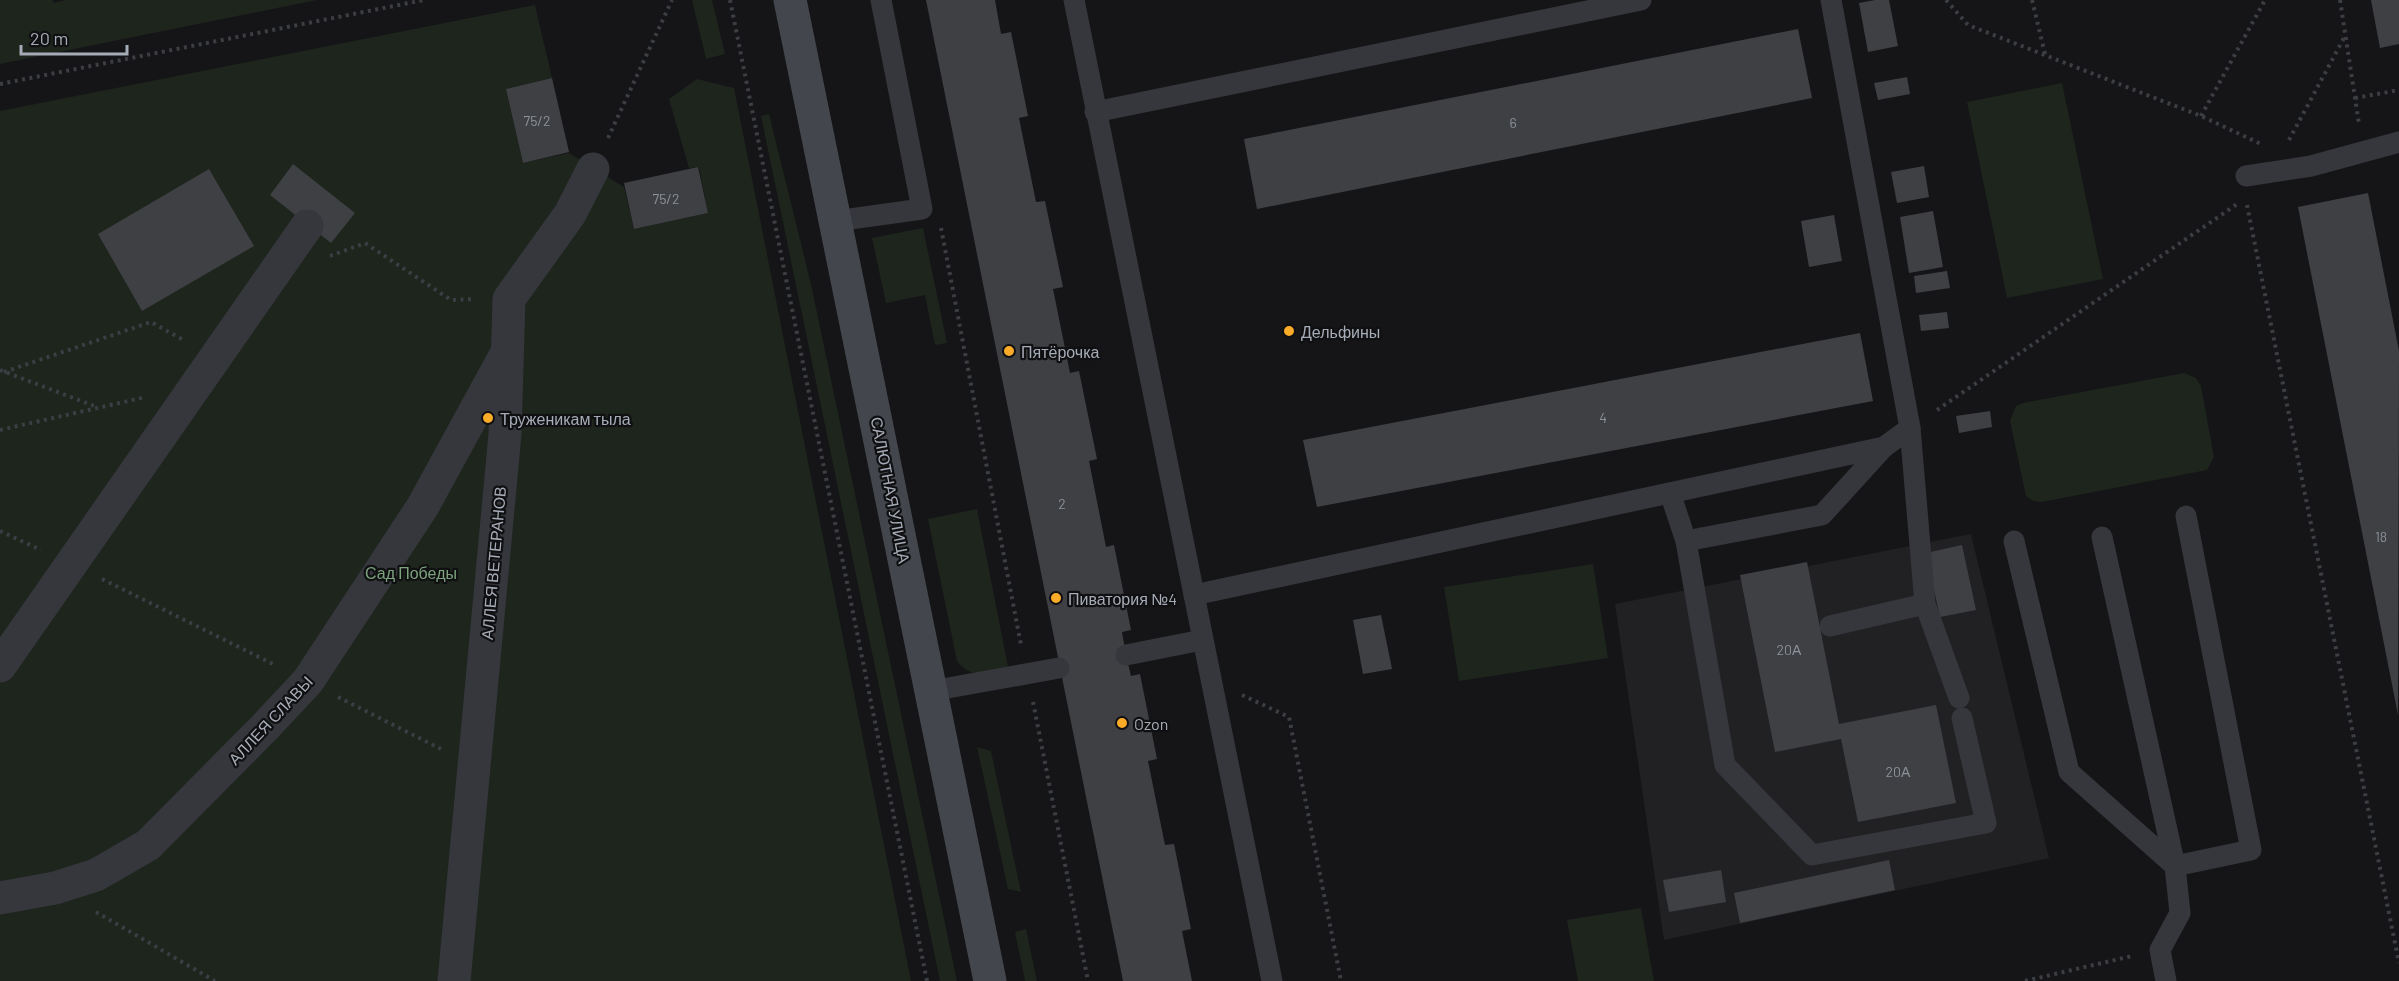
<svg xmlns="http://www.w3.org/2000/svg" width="2399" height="981" font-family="Barlow,sans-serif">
  <rect width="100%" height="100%" fill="#151517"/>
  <path fill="#212124" d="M1971,534L2049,858L1664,940L1615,604Z"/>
  <g fill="#1d251d">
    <path d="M0,0H52L54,3L66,0H317L0,64Z"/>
    <path d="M692,0H712L725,54L706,59Z"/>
    <path d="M535,5L552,78L506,89L523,163L569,153L624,187L634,229L708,213L699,167L689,168L669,99L697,79L734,88L911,981H0V111Z"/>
    <path d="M2062,83L2103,279L2007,298L1967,102Z"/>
    <path d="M769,114L811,284L957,981H940L761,116Z"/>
    <path d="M923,228L947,343L935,345L925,295L886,303L872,238Z"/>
    <path d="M2184,373L2196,378L2201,386L2214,457L2207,470L2042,502L2033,501L2026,496L2010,421L2016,406L2023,403Z"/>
    <path d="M977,509L1009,672C986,674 973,680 957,661L928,519Z"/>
    <path d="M1593,564L1608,658L1459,681L1444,587Z"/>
    <path d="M977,747L991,751L1021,892L1008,889Z"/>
    <path d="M1641,908L1654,981H1578L1567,920Z"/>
    <path d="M1026,929L1037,981H1025L1015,932Z"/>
  </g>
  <g fill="#3f4044">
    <path d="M926,0H995L1001,34L1011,32L1028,116L1019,118L1036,202L1045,201L1063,287L1053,289L1070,373L1079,371L1097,459L1089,461L1106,547L1114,545L1131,630L1122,632L1126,655L1131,676L1140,674L1157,759L1148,761L1165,845L1174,844L1191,929L1182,931L1192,981H1123Z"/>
    <path d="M1875,0H1889L1898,46L1868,52L1859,3Z"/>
    <path d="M2371,0H2399V44L2380,48Z"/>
    <path d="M1798,29L1812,98L1257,209L1244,139Z"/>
    <path d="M1907,77L1910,94L1878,100L1874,83Z"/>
    <path d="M552,78L569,152L523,163L506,89Z"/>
    <path d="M293,164L355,213L331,243L270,195Z"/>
    <path d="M1924,166L1929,197L1897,203L1891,172Z"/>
    <path d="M698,167L708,213L634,229L624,183Z"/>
    <path d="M209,169L254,246L142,311L98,234Z"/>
    <path d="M2368,193L2399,351L2398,715L2298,207Z"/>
    <path d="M1933,211L1943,267L1909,273L1900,217Z"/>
    <path d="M1834,215L1842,261L1809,267L1801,221Z"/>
    <path d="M1947,271L1950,288L1916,293L1914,276Z"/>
    <path d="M1947,312L1949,328L1921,331L1919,315Z"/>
    <path d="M1860,333L1873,401L1317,507L1303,440Z"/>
    <path d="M1990,411L1992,427L1959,433L1956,416Z"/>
    <path d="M1962,545L1976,610L1940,617L1926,553Z"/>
    <path d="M1807,562L1839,724L1936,705L1956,803L1858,822L1841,739L1775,752L1740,575Z"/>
    <path d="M1381,615L1392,669L1363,674L1353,620Z"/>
    <path d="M1889,860L1895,890L1740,923L1734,893Z"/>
    <path d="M1721,870L1726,902L1669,912L1663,880Z"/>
  </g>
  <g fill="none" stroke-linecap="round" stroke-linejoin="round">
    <g stroke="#3b3e43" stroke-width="4" stroke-dasharray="3 4.5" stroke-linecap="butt">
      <path d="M730,0L927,981"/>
      <path d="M1946,0L1968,25L2201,116L2261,144"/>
      <path d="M2032,0L2045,54"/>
      <path d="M2340,0L2359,124"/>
      <path d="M0,84L424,0"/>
      <path d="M2355,98L2399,90"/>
      <path d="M2201,116L2265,0"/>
      <path d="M608,138L672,0"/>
      <path d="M2289,140L2345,36"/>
      <path d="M2247,205L2399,963"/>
      <path d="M941,228L1021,645"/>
      <path d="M330,256L365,243L451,300L474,299"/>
      <path d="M0,370L97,407"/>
      <path d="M4,372L151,322L185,341"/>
      <path d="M1937,410L2240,202"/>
      <path d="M0,430L146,397"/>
      <path d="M0,531L41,550"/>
      <path d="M102,579L275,665"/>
      <path d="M1242,695L1289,717L1341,981"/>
      <path d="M338,697L441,749"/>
      <path d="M1033,702L1088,981"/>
      <path d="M96,912L215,981"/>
      <path d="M2025,981L2132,956"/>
    </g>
    <g stroke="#35373c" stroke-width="21">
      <path d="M1074,0L1272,981"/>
      <path d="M1831,0L1910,428L1925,604L1959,698"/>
      <path d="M1095,112L1641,0"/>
      <path d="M2246,176L2311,166L2399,142"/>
      <path d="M836,221L922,209L881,0"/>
      <path d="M1670,493L1686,541L1725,765L1812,855L1986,823L1962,718"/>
      <path d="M1686,541L1822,515L1884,447"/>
      <path d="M2014,541L2069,772L2175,866L2102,537"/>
      <path d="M1194,595L1884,447L1910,428"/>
      <path d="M1830,626L1925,604"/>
      <path d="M1126,655L1202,640"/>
      <path d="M931,691L1059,668"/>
      <path d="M2166,981L2160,950L2180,913L2175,866L2251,850L2186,516"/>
    </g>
    <g stroke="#35373c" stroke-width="33">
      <path d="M0,666L307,226"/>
      <path d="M0,898L55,888L96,875L148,845L264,728L308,681L423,506L505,356"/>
      <path d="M454,981L505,434L509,299L570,214L593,169"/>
    </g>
    <path stroke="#43464c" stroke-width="33" d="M790,0L990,981"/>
  </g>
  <g fill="#faac29" stroke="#101012" stroke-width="2">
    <circle cx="1289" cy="331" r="6"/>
    <circle cx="1009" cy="351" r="6"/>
    <circle cx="488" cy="418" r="6"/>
    <circle cx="1056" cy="598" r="6"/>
    <circle cx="1122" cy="723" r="6"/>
  </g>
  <g text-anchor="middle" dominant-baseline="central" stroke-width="4.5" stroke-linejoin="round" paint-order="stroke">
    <g font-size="14" fill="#8c919a">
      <text x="537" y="120">75/2</text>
      <text x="1513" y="122">6</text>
      <text x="666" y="198">75/2</text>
      <text x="1603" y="417">4</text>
      <text x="1062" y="503">2</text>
      <text x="2381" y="536">18</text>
      <text x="1789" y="649">20А</text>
      <text x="1898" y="771">20А</text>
    </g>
    <g font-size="16" fill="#a6acb7" stroke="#101012" text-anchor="start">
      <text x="1301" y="331">Дельфины</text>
      <text x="1021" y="351">Пятёрочка</text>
      <text x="500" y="418">Труженикам тыла</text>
      <text x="1068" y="598">Пиватория №4</text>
      <text x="1134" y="723">Ozon</text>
    </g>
    <g font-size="16" fill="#a6acb7" stroke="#101012">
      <text transform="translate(891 490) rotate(79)">САЛЮТНАЯ УЛИЦА</text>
      <text transform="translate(493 563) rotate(-85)">АЛЛЕЯ ВЕТЕРАНОВ</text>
      <text transform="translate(270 720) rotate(-47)">АЛЛЕЯ СЛАВЫ</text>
    </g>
    <g font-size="16" fill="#7ca37d" stroke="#101012">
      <text x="411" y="572">Сад Победы</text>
    </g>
  </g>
  <path d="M21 45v9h106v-9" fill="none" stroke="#a6acb7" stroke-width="3"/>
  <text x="30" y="45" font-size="18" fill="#a6acb7" stroke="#101012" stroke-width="4.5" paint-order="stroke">20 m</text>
</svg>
